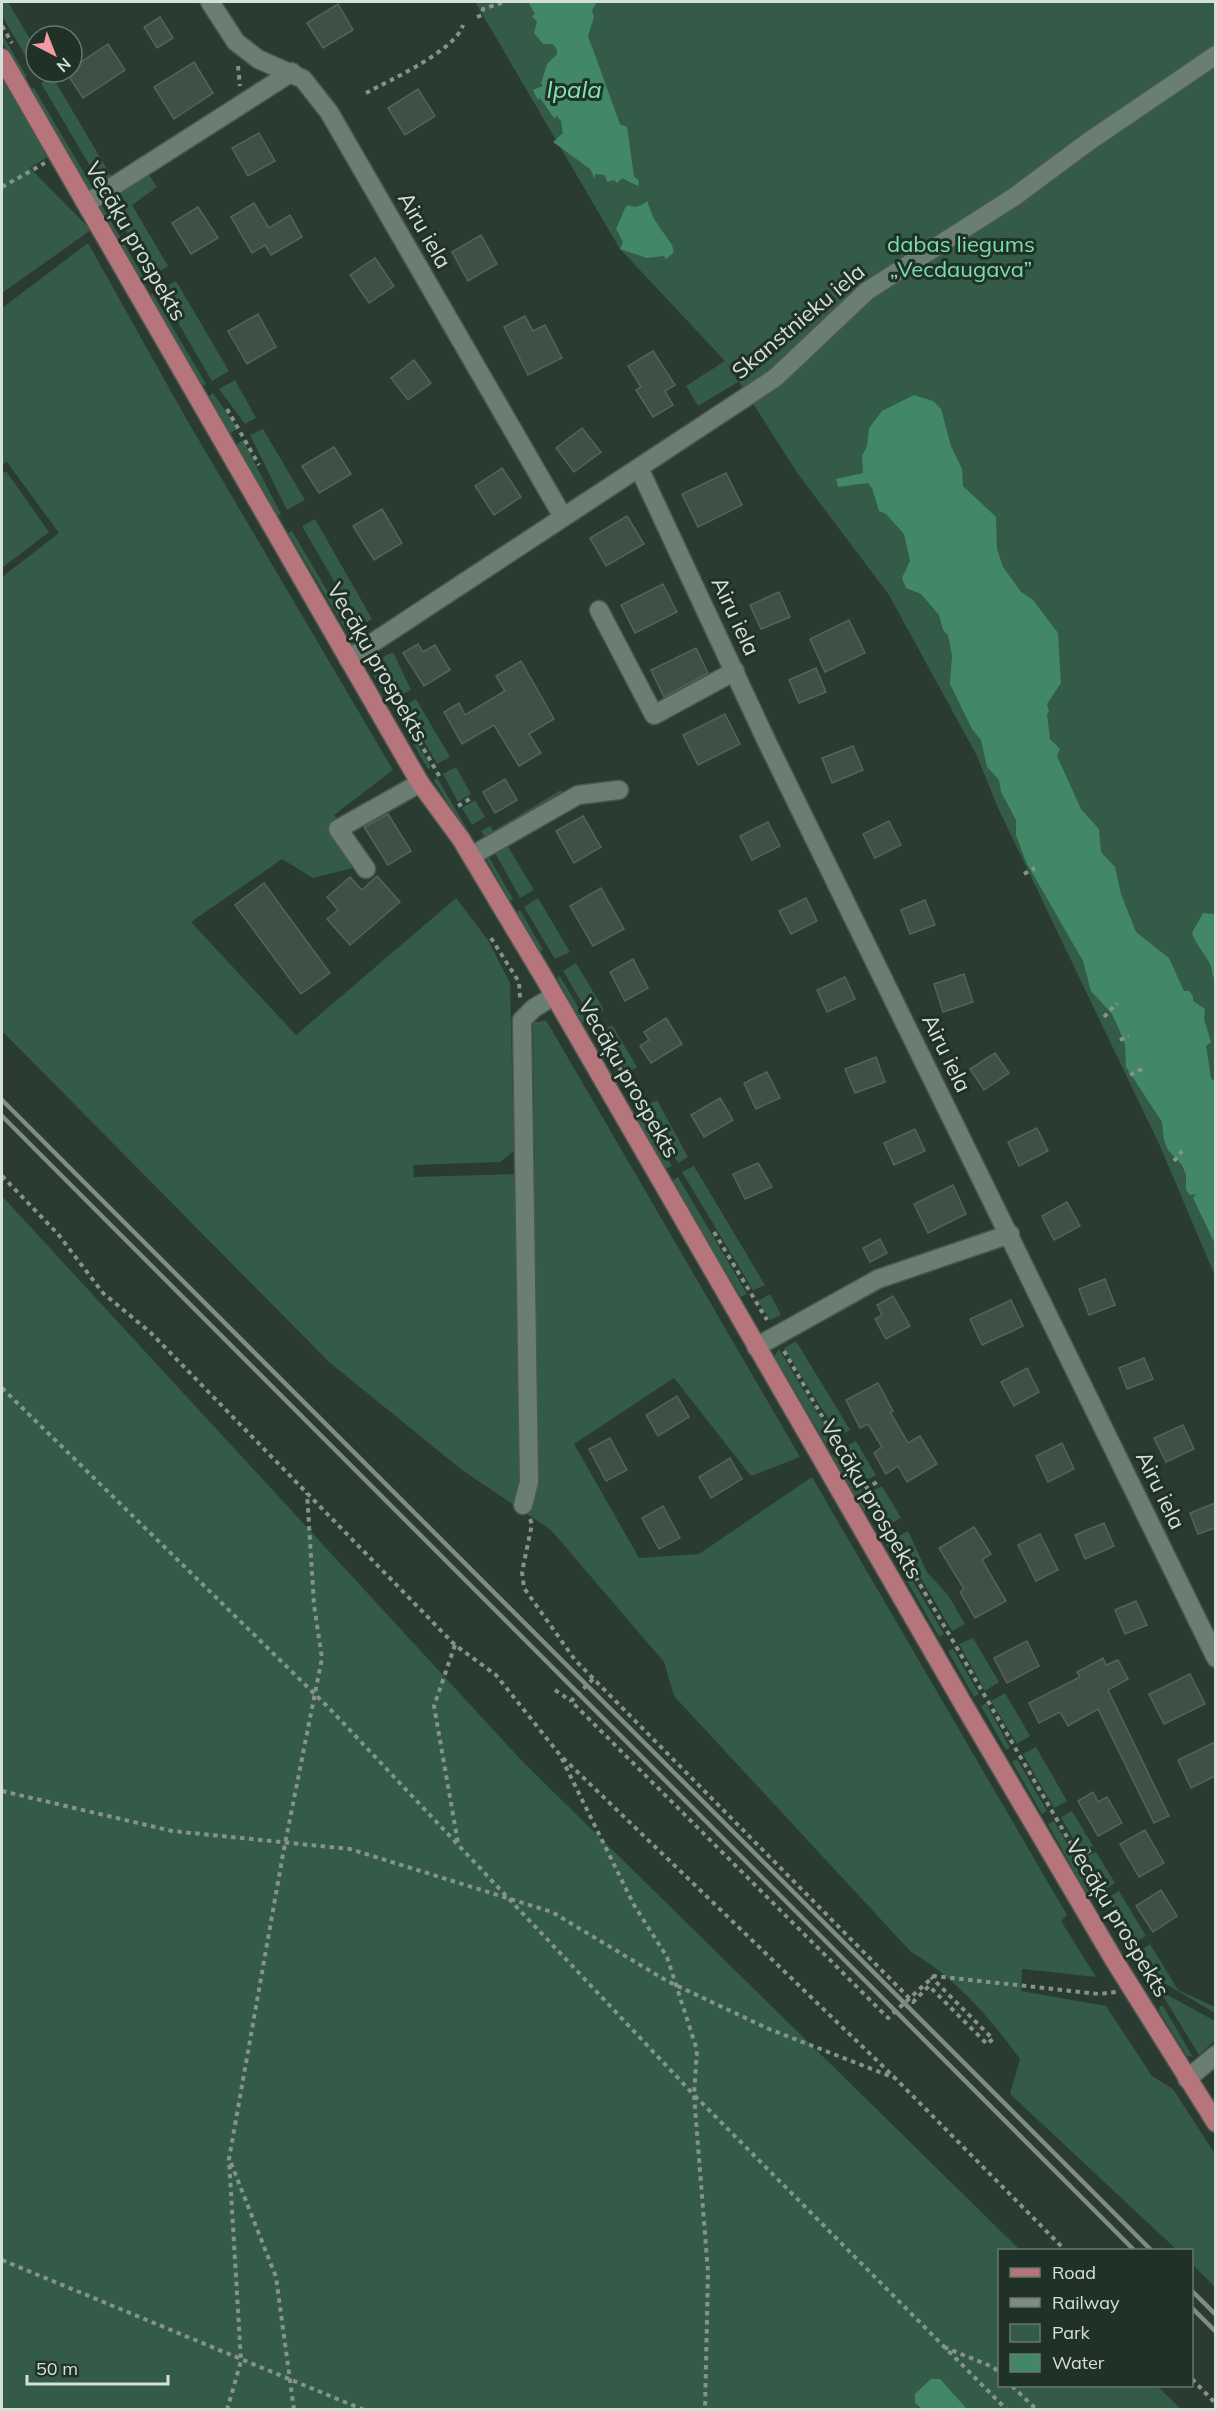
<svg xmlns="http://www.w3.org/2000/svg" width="1217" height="2411" font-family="Mulish,sans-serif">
  <rect width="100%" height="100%" fill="#2a3b32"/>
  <g fill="#335b47">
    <path d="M2,2H8L36,49L35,72L2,16Z"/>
    <path d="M475,2H1215V1276L1160,1146L998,808L977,756L889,595L798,474L727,363L738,382L698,406L686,386L725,361L620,249Z"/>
    <path d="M2,34L27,77L24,79L2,42Z"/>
    <path d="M52,76L111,176L100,183L41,83Z"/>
    <path d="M2,77L50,155L30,168L91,230L2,293Z"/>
    <path d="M34,88L93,188L88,191L30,90Z"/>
    <path d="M149,175L157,187L132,205L168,266L151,276L109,200Z"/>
    <path d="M102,206L146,281L142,283L98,208Z"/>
    <path d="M88,243L187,420L393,770L334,815L369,864L313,878L282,859L191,922L296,1035L456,898L488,940L510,983L514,1151L500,1162L413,1165L414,1177L515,1174V1191L535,1193L533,1023L546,1020L800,1457L751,1476L674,1378L574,1444L639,1558L699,1554L812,1477L1067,1915L1061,1921L1096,1977L1022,1969L1021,1991L1106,2006L1152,2076L1173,2089L1215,2154V2287L1192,2264V2250H1177L1010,2094L1020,2059C990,2018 955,1977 911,1952L674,1696L664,1662L551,1530L462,1470L329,1362L2,1031V577L59,533L7,462L2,465V308Z"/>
    <path d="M176,281L229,371L212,381L159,290Z"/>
    <path d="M153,294L206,384L202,386L150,295Z"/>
    <path d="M235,380L256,418L245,424L219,389Z"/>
    <path d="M213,393L238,429L229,434L209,396Z"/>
    <path d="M263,429L305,500L287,510L250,435Z"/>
    <path d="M243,440L281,514L278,516L235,445Z"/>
    <path d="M6,471L49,532L2,568V473Z"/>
    <path d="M315,519L372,619L360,626L302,526Z"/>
    <path d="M292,531L355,638H351L288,533Z"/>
    <path d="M393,652L411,690L399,696L377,660Z"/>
    <path d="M369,661L392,700L389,702L367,664Z"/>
    <path d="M416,699L450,757L437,764L404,706Z"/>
    <path d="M397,711L431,767L428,769L395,712Z"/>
    <path d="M456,767L471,794L458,802L443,774Z"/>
    <path d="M437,778L466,827L463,829L434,780Z"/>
    <path d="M561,790L563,794L487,840L481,831L490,826L493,831Z"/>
    <path d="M475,800L485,817L472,825L462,808Z"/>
    <path d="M574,803L576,807L508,847L534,890L520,898L493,849Z"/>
    <path d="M487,854L513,899L510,901L484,855Z"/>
    <path d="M538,898L570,952L555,959L524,907Z"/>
    <path d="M520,910L543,950L540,952L517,912Z"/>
    <path d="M576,963L604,1010L591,1018L563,971Z"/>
    <path d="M560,976L586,1021L582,1023L557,978Z"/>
    <path d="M612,1025L637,1067L627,1072L602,1031Z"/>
    <path d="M657,1100L688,1157L678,1163L646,1106Z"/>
    <path d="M640,1110L672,1166L664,1170L633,1114Z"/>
    <path d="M694,1166L765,1285L753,1290L682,1172Z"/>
    <path d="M678,1177L747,1294L741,1297L671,1181Z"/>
    <path d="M2,1196L523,1762L1020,2250H1000V2386H1157L1181,2409H967L940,2380L915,2403L921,2410L2,2409Z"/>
    <path d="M770,1294L781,1315L770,1320L758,1301Z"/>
    <path d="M796,1341L850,1430L839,1436L784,1348Z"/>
    <path d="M779,1349L833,1440L826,1444L774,1357Z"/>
    <path d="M856,1441L876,1475L865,1481L845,1447Z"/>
    <path d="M839,1451L871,1507L864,1511L832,1455Z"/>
    <path d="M882,1486L901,1518L888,1525L871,1492Z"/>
    <path d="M908,1531L927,1572L948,1595L965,1624L952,1631L897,1537Z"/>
    <path d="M890,1542L944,1634L939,1637L886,1544Z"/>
    <path d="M973,1638L999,1682L985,1691L959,1644Z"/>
    <path d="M953,1649L979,1694L974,1697L948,1651Z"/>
    <path d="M1005,1693L1030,1736L1017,1744L991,1701Z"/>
    <path d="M986,1703L1010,1748L1006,1750L981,1706Z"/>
    <path d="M1036,1747L1067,1801L1054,1808L1023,1754Z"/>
    <path d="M1017,1759L1047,1811L1042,1814L1012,1762Z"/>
    <path d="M1072,1811L1093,1846L1081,1852L1061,1817Z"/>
    <path d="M1054,1821L1096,1894L1089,1898L1048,1824Z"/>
    <path d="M1096,1852L1115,1883L1103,1891L1083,1858Z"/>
    <path d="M1119,1891L1146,1936L1134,1943L1107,1898Z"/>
    <path d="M1150,1944L1178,1990L1215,2007V2013L1154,1977L1138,1952Z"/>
    <path d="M1160,1991L1215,2021V2040L1199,2055Z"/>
    <path d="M1160,2006H1163L1193,2057L1187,2056L1159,2011Z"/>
  </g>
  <g fill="#428866">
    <path d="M528,2H597L592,10L594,17L588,36L620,124L627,127L634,176L639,181L638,186L622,178L617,183L614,180L607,182L605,175L595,174V179L590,169L553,142L563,133L561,121L557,116L554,118L540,98L538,100L533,90L543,86L541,83L547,64L557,54V50L553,44H543L534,33L537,22L532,16L535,14Z"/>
    <path d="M647,201L654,219L672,245L674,252L666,259L664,256L647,258L620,249L623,242L616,229L625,208L628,205C635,208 641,207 647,201Z"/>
    <path d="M914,395L933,401L941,409L951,446L962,469L963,486L996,517L997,549L1003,567L1021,592L1033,600L1058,633L1061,683L1047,704L1049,712L1047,714L1050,739L1060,749L1057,756L1081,809L1099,829L1101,852L1115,867L1121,894L1136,932L1169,958L1184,991H1189L1193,996V1001L1205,1009L1204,1019L1211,1042L1206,1046L1211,1078L1216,1083L1215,1244L1193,1198L1196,1194L1190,1195L1186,1190V1175L1182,1165L1168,1150L1164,1140L1162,1122L1126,1067L1125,1044L1118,1027L1112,1014L1091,991L1083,961L1026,862L1016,835V820L1001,792L999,780L987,767L981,740L972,729L950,684L952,655L948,635L943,630L939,615L921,594L906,588L902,578L910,561L904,534L886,514L879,511L872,488L868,483L838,487L836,479L863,473L862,456L867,446L869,428L882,411Z"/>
    <path d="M1203,913L1215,914V980C1211,974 1213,968 1209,962C1202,950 1197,946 1192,933Z"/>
    <path d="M931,2379H940L967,2409H921L915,2403V2394Z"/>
  </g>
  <g fill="#3f5147" stroke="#52655a" stroke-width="1.5">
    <path d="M338,4L353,30L323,48L307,23Z"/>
    <path d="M160,17L173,38L157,48L144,27Z"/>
    <path d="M108,44L125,70L83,98L66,72H72V68Z"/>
    <path d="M194,62L213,93L174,119L154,87Z"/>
    <path d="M418,89L435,116L405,135L388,108Z"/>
    <path d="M259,133L275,161L248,176L232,148Z"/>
    <path d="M254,203L269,228L290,215L302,237L271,255L265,245L252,253L231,217Z"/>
    <path d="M198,207L218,238L191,254L172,223Z"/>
    <path d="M481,235L497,264L468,281L452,252Z"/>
    <path d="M375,258L394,286L369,303L350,275Z"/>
    <path d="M258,314L276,347L247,364L228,331Z"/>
    <path d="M525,316L533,331L545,325L562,358L528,375L504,327Z"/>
    <path d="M653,351L675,385L665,391L673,405L653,417L636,390L641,387L628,366Z"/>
    <path d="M414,360L431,383L408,400L391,378Z"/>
    <path d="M582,428L601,452L574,472L556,448Z"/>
    <path d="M334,447L351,474L319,493L302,466Z"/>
    <path d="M502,468L521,497L494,515L475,486Z"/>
    <path d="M726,473L742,505L698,527L682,494Z"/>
    <path d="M382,509L402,543L374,560L353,526Z"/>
    <path d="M627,516L644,544L606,566L590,538Z"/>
    <path d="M663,584L677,612L635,633L621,605Z"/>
    <path d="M779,592L790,617L761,629L750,605Z"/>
    <path d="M849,620L865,653L825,672L810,639Z"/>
    <path d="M418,644L423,652L435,645L450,670L424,686L403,653Z"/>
    <path d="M696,648L708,673L664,697L651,670Z"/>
    <path d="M521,661L554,719L529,734L541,753L519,766L494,725L462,744L444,712L459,703L465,715L505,691L496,676Z"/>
    <path d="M816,668L826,692L799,703L789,680Z"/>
    <path d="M725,714L740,744L698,765L683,735Z"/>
    <path d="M853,746L863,770L832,783L822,758Z"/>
    <path d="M505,779L517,800L495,813L483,792Z"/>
    <path d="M388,814L411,851L388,865L364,827Z"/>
    <path d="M583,816L601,847L574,863L556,831Z"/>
    <path d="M889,821L901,845L875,858L863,834Z"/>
    <path d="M768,822L780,846L752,860L740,836Z"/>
    <path d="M377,876L400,902L350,945L327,919L338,910L327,897L350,877L362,890Z"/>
    <path d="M264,883L330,973L301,994L235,905Z"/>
    <path d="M601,888L624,929L593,946L570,906Z"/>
    <path d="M806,898L817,921L791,934L779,911Z"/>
    <path d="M925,900L935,925L910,934L901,910Z"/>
    <path d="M633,959L648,988L625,1001L610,972Z"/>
    <path d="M964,974L973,1002L943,1012L934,984Z"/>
    <path d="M845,977L855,999L827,1012L817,990Z"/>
    <path d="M666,1018L682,1044L651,1063L640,1046L649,1040L644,1032Z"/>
    <path d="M995,1053L1009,1073L984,1090L970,1069Z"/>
    <path d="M876,1057L885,1082L855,1093L845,1069Z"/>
    <path d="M767,1072L780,1098L756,1109L744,1083Z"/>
    <path d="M720,1098L733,1120L704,1137L691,1115Z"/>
    <path d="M1037,1128L1048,1151L1019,1166L1008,1142Z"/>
    <path d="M915,1129L925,1151L894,1165L884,1143Z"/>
    <path d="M758,1163L772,1187L745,1199L733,1174Z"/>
    <path d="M953,1185L966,1214L928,1233L914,1204Z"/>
    <path d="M1067,1202L1080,1226L1054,1240L1042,1216Z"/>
    <path d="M880,1239L887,1253L870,1262L863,1248Z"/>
    <path d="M1105,1279L1115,1305L1089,1315L1079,1289Z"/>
    <path d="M893,1296L910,1326L886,1339L875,1319L882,1315L877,1305Z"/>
    <path d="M1011,1300L1023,1326L982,1345L970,1319Z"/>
    <path d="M1144,1358L1153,1379L1127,1389L1119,1368Z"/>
    <path d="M1027,1368L1039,1392L1014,1406L1001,1382Z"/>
    <path d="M878,1383L893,1411L890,1412L908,1443L920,1436L937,1464L907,1482L898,1466L886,1474L874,1453L882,1447L868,1424L860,1428L846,1400Z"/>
    <path d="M677,1396L689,1417L658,1436L646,1415Z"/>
    <path d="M1183,1425L1194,1449L1166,1462L1154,1438Z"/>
    <path d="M610,1438L627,1470L606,1481L589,1449Z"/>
    <path d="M1062,1443L1074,1469L1048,1482L1036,1456Z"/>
    <path d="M730,1458L742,1479L711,1498L699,1477Z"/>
    <path d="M1215,1503V1528L1198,1534L1190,1513Z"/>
    <path d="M663,1506L680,1538L659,1549L642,1518Z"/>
    <path d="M1104,1523L1114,1546L1085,1559L1075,1535Z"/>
    <path d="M974,1527L991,1554L982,1560L1006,1601L975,1618L960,1592L964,1589L939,1548Z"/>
    <path d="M1040,1534L1058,1570L1036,1581L1018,1545Z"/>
    <path d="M1136,1601L1147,1625L1125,1634L1115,1610Z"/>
    <path d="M1027,1641L1039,1666L1007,1683L994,1658Z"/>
    <path d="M1103,1658L1106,1665L1118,1660L1128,1679L1108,1690L1169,1816L1154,1823L1098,1709L1068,1726L1060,1712L1039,1723L1029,1703L1080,1677L1077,1672Z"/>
    <path d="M1190,1674L1205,1704L1164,1724L1149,1694Z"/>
    <path d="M1215,1742V1776L1191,1788L1178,1760Z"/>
    <path d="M1093,1792L1098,1802L1107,1797L1122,1823L1098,1836L1078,1801Z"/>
    <path d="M1145,1830L1164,1863L1139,1877L1120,1844Z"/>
    <path d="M1161,1890L1177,1916L1153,1932L1136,1906Z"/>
  </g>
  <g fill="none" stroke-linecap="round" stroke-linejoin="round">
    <g stroke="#49574f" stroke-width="21">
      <g id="minor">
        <path d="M210,2L236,42L258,59L303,79L329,112L563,517"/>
        <path d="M87,203L292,72"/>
        <path d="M639,468L767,742L1216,1658"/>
        <path d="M599,610L654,715L735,671"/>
        <path d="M348,659L775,378L867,291L1014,197L1088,142L1216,55"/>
        <path d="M471,856L578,795L619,790"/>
        <path d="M366,869L338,829L420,783"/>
        <path d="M756,1347L878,1279L1010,1234"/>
        <path d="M523,1505L529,1482L522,1020L534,1008L554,996"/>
        <path d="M1187,2079L1216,2055"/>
      </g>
    </g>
    <g stroke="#49574f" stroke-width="21">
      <path id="major" d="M2,58L420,783L461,839L543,976L965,1707L1114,1960L1216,2123"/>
    </g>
    <g stroke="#85938b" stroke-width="4" stroke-dasharray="4.5 4.5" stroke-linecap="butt">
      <path d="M477,17L482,15L483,9L504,2"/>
      <path d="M2,26L12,43"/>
      <path d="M238,66L240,86"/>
      <path d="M366,93C390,80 455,51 463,25"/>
      <path d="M2,187L45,163"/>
      <path d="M227,409L259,465"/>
      <path d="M419,741L441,779"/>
      <path d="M458,806L473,797"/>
      <path d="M1024,874L1035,868"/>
      <path d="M491,938L519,982L520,998"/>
      <path d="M1104,1017L1117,1003"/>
      <path d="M1120,1040L1129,1036"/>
      <path d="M615,1060L658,1134"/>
      <path d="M1130,1075L1146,1067"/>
      <path d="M1174,1161L1182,1151"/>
      <path d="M2,1176L58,1234L103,1293L151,1333L455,1645L496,1675L560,1755L634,1905L667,1957L697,2050L694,2095L1007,2410"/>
      <path d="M714,1232L767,1320"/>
      <path d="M784,1351L1102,1897"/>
      <path d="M2,1388L330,1709L694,2095L708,2272L705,2410"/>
      <path d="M865,1489L879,1481"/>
      <path d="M530,1519L532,1524L522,1572L524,1588L575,1660L913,2002L929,1986L987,2044L993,2039L931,1977"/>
      <path d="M455,1645L434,1706L458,1843"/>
      <path d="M593,1679L571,1701L888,2018L934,1976L1099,1994L1116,1992"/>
      <path d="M555,1690L571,1701"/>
      <path d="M563,1758L895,2078L1065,2250"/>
      <path d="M2,1791L172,1831L350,1849L552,1912L667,1981L769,2029L895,2078"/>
      <path d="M1079,1857L1094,1848"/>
      <path d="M231,2163L276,2277L294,2410"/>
      <path d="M2,2260L364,2410"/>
      <path d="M944,2347L993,2367L1000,2373"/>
      <path d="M1192,2379L1216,2404"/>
      <path d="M1012,2386L1037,2410"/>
      <path d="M227,2410L241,2361L229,2159L283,1854L322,1658L314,1605L307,1493"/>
    </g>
    <use href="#minor" stroke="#6b7e73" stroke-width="18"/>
    <use href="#major" stroke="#b6757b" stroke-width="18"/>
    <g stroke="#7e8c84" stroke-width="4.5">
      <path d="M2,1100L1151,2250"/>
      <path d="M2,1116L1134,2250"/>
      <path d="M1192,2291L1216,2315"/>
      <path d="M1192,2308L1216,2332"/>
    </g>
  </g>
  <g text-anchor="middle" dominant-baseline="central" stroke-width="6" stroke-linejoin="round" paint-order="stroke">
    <g font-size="22" fill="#d5e0d9" stroke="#203128">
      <text transform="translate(425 230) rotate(60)">Airu iela</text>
      <text transform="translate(136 241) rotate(60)">Vecāķu prospekts</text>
      <text transform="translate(798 321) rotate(-40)">Skanstnieku iela</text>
      <text transform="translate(736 616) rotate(65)">Airu iela</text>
      <text transform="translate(378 662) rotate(60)">Vecāķu prospekts</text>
      <text transform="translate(947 1053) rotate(64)">Airu iela</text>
      <text transform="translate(629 1078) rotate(60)">Vecāķu prospekts</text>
      <text transform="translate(1161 1490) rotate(64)">Airu iela</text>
      <text transform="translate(872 1499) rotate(60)">Vecāķu prospekts</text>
      <text transform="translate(1118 1918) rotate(59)">Vecāķu prospekts</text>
    </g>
    <g font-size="22" fill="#7adeac" stroke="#203128">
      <text x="961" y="244">dabas liegums<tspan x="961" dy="25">„Vecdaugava”</tspan></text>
    </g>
    <g font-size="24" font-style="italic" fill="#82e6b3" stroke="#203128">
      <text x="574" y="89">Ipala</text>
    </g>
  </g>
  <rect width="1217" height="2411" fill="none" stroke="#d5e0d9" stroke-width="6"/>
  <rect x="998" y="2249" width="195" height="138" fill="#203128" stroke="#68776f" stroke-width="1.5"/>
  <rect x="1010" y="2268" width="30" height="9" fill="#b6757b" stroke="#68776f" stroke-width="1.5"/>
  <text x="1052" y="2279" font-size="18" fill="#d5e0d9">Road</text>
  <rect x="1010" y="2298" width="30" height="9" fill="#7e8c84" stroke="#68776f" stroke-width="1.5"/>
  <text x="1052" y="2309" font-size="18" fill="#d5e0d9">Railway</text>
  <rect x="1010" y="2324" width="30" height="18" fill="#335b47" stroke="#68776f" stroke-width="1.5"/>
  <text x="1052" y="2339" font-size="18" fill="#d5e0d9">Park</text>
  <rect x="1010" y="2354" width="30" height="18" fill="#428866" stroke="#68776f" stroke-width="1.5"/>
  <text x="1052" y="2369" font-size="18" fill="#d5e0d9">Water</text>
  <g transform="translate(54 54) rotate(138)"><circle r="28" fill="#203128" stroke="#68776f" stroke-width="1.5"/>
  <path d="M0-4.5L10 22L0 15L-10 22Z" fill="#f49aa3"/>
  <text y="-9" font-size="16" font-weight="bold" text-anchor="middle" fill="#d5e0d9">N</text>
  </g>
  <path d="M27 2375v9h141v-9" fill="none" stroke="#d5e0d9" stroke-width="3"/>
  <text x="36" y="2375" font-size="18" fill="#d5e0d9" stroke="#203128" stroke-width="4.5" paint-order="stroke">50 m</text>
</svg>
